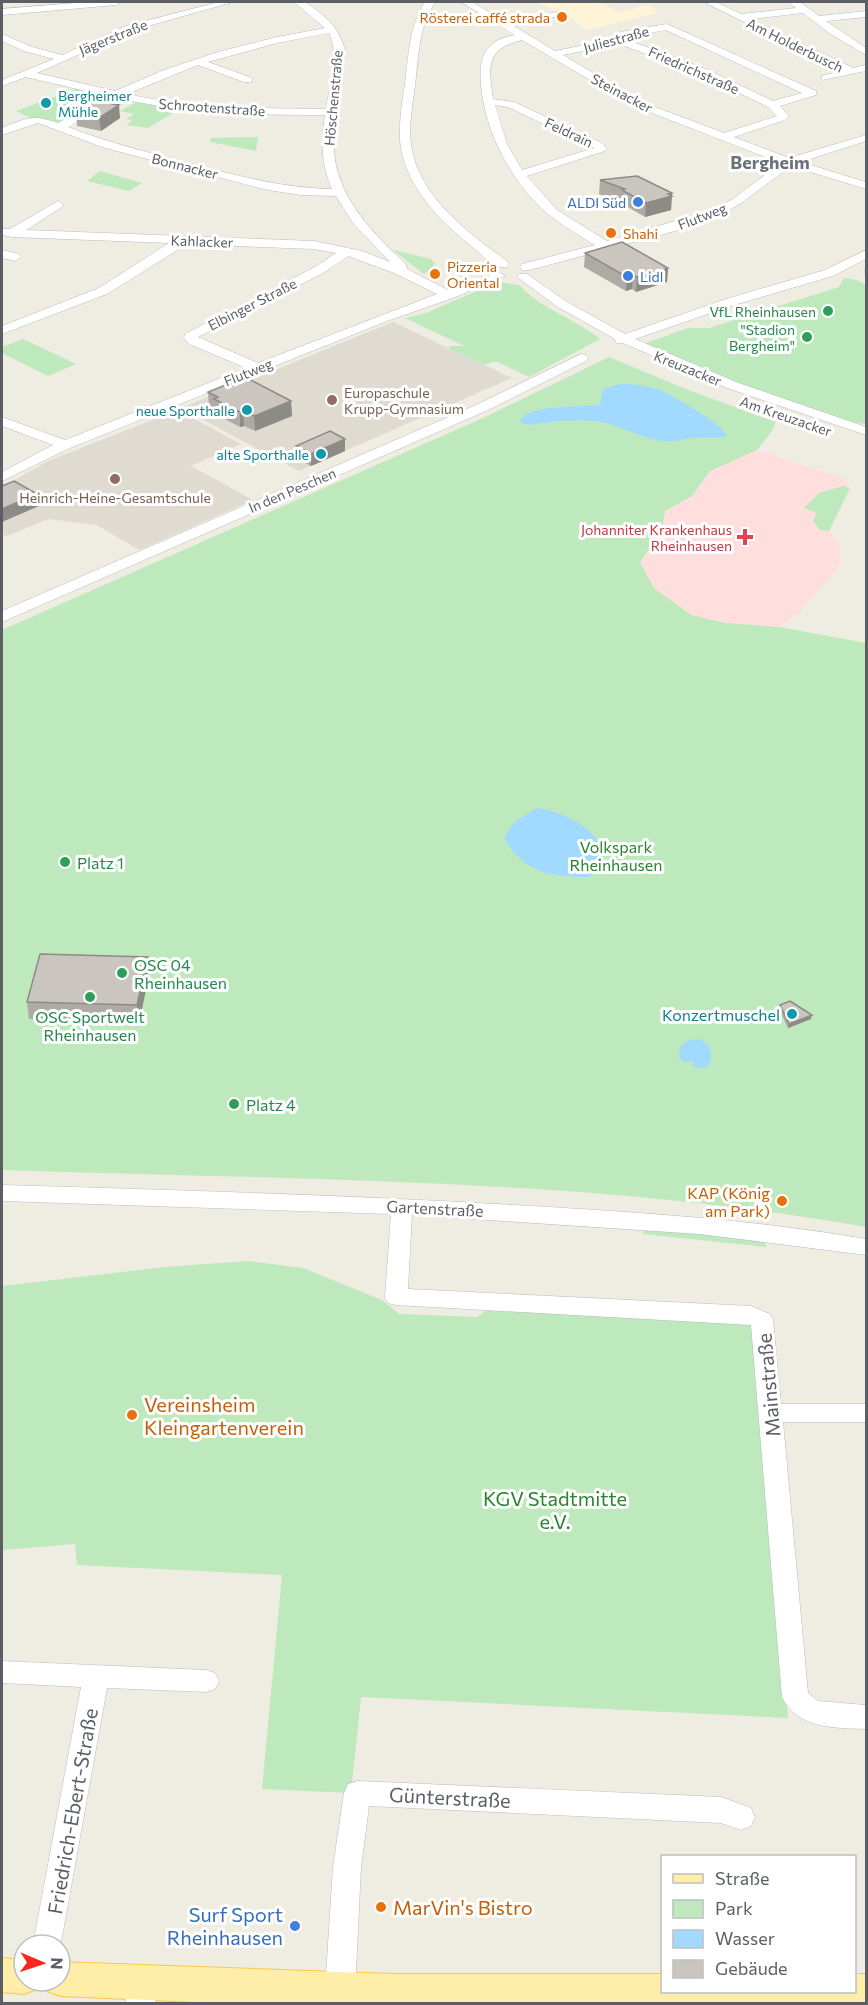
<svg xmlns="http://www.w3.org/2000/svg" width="868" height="2005" font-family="Commissioner,sans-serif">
  <rect width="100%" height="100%" fill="#efece2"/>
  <path fill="#fff4d7" d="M536,2H597L618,12L649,5L658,13L588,30L578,25L580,24L573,20L574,19Z"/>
  <g fill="#dfdbd1">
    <path d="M393,322L512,378L299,471L181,408Z"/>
    <path d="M178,410L241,444L191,466L253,500L139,550L97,525L73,522L48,519L7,536L2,534V487L50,460Z"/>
  </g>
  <path fill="#fedfdd" d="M757,450L845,479L850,488L843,486L819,493L805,508L818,513L820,530L829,531L838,543L841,561L836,571L799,613L779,627L726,623L691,615L654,588L640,562L662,530L665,511L692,496L710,471Z"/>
  <g fill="#bee9bc">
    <path d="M79,88L114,96L60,127L35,120L16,111Z"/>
    <path d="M136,102L178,110L148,128L126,125L132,121L126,119L134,114L120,111Z"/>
    <path d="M258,137L256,151L210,142L211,138Z"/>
    <path d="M100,171L142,183L129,191L87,181Z"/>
    <path d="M393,250L431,259L435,264L424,274Z"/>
    <path d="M866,267V424L848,422L729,381L640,345L688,328H709L839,287L844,278L857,280L866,285L864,269Z"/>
    <path d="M498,282L519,285C541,309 574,318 600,339L529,377L495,361L484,365L450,349L449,346H464L405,318L426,313Z"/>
    <path d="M23,339L76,364L48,376L2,353V347Z"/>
    <path d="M609,357L688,390L776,422L770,434L757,450L710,471L692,496L665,511L662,530L640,562L654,588L691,615L726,623L779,627L866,643V1227C582,1177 290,1180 2,1170V630L483,418Z"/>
    <path d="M843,486L850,488L829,531L820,530L813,521L817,513L804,508L819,493Z"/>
    <path d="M643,1227L763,1240L767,1247L643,1234Z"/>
    <path d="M248,1261L303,1268L382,1300L399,1314L477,1317L487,1310L752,1323L788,1718L361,1697L351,1793L262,1789L282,1575L77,1565L75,1544L2,1550V1286L165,1267Z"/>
  </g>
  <g fill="#a2daff">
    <path d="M620,384C632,384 645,385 657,389C672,395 722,423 727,436C715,440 704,436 691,438C686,438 682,441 677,441C651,444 630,430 606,423C581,417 552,422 527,425L519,422C529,402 581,409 600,404L603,389Z"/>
    <path d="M536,808C557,810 591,824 600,845C603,850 602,859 603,864L588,877C550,877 524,873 504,838L513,823Z"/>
    <path d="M701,1039C711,1046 715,1055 708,1066L704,1069L693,1067V1061L685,1062L679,1059L680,1046L689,1040Z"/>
  </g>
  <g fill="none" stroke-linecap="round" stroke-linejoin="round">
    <g stroke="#b8bbc0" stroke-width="1">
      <g id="minor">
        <path d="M88,2H121L116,5L2,15V9Z"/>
        <path d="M219,2H233L134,30L37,73L115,91L164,70L218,52L277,37L325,28L294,2H305C322,14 338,25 344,47C344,76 336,104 334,133C329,189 368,229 406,264L407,269L448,290L499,272L505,276L453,298L387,321L70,448L2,481V472L53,445L2,426V417L65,440L246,368L189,344L184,338L185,334L315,267L336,253L314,249L181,244L176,251L107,294L2,334V326L99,288L169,243L12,237L2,235V229H10L58,201L64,205L62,207L26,230L314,241L362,251L390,262L353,223L336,196L301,195L268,190L105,148L38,123L2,135V128C27,118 32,114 58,123L107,96L26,77L2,86V80L54,59L24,51L2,41V34L32,47L62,55L126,26ZM329,33C340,56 330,85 326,109C259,108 193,109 127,94L198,65L244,82H252V78L208,62L277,43ZM118,98C187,114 255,115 325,115C321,142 321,164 332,189C285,188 242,177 196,165C153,154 110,143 68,127ZM348,256L394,273L437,294L258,363L198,337L323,273Z"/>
        <path d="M425,2H435C420,25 419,50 416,76C414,99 408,122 411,145C419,197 467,232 507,261L509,264L507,267C495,270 479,252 469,244C438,219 403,183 400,140C399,119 403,98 406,76C409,50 410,25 425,2Z"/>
        <path d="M461,2H472L506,22L563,11V15L514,26L555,51L600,42L620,32L667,24L816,91V95L780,106L789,116L785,120L734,137L789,158L866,135V141L801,162L866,182V189L791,166L741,203L717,217L686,228L530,270H522L520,267L522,264L595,245C574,232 552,220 535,202C505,169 485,128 481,85C480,72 480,55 490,46C496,39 506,37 515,35ZM666,30L802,93L773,101L706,69L622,38ZM522,40L634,106L781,163L733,199L709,211L607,241L557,210L527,176L605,151L607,149L602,143L514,102L493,99C488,65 486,49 522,40ZM614,42L698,73L768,107L777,116L724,133L642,102L563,55L607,46ZM495,105L508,107L594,148L522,170L507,144Z"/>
        <path d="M704,2H716L741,14L796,8L789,2H800L819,16L866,11V17L826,21L866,48V55L829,33L803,13L751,19L853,68L866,65V71L822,80V76L842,71Z"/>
        <path d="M2,250L19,254L21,257L15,261L2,258Z"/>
        <path d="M866,250V259L833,276L734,305L635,339L736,382L866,427V435L727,388L623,343H616L615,339L558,307L517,277L519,274H527L567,302L625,334L726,299L825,270Z"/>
        <path d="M581,354L586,355L588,358L586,361L486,411L2,622V611L476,405Z"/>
        <path d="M2,1185C173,1190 344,1195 514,1205C632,1212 750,1219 866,1239V1255L700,1234L412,1215L408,1289L751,1306L770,1314L773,1320L781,1404H866V1422H783L808,1693L818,1701L866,1705V1729C836,1728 797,1729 782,1697L751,1325L396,1305L388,1303L385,1297L391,1214L2,1201Z"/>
        <path d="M2,1661L206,1670L215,1673L219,1681L215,1689L206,1692L107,1688L60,1948V1945H33L81,1687L2,1683Z"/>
        <path d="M358,1781L721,1797L751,1808L755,1817L751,1826L741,1830L721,1823L369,1806L361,1867L355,1991L350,2001L344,2004L330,2001L325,1991L333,1867L344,1793L348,1784Z"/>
        <path d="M143,1969L153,1973L157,1983L155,2004H125L129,1983L133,1973Z"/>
      </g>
    </g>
    <g stroke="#ffc74b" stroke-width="2">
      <g id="major">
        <path d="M2,1958L24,1960V1981H40L37,1989L24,1994L2,1992Z"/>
        <path d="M60,1962L393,1974H662V1992H854V1974H866V2004H241L60,1996L47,1991L43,1981H60Z"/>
      </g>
    </g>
    <use href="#minor" fill="#fff" fill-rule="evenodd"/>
    <use href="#major" fill="#ffeea7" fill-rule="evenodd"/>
  </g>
  <g fill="#aeaaa4">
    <path d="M76,113L120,118L101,131L77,126Z"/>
    <path d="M600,180L672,193L671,210L645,217L621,203L622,202L599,194Z"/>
    <path d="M585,253L668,268L667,282L636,292L632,289L626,291L584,267Z"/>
    <path d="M208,392L291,401L292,416L255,431L244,426L240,427L215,414V410L209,407Z"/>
    <path d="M296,446L345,451L311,466L296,458Z"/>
    <path d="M149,975L139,1023L29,1019L27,1002Z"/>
    <path d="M780,1005L811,1019L788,1028L779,1009Z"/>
  </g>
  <g fill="#8d8b86">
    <path d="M119,105L120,118L101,131L99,118Z"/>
    <path d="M672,193L671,210L645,217L646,203Z"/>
    <path d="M668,268L667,282L636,292L637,277Z"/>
    <path d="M633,275L632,289L626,291L627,277Z"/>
    <path d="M291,401L292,416L255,431L254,416Z"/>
    <path d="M243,411L244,426L240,427V412Z"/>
    <path d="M345,439V451L311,466V454Z"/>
    <path d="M37,494L39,506L2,522V509Z"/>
    <path d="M148,957L149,975L139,1023L137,1005Z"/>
    <path d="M812,1015L811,1019L788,1028L789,1024Z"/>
  </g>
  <g fill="#cac6bf" stroke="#8d8b86" stroke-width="1.5">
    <path d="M96,101L119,105L99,118L76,113Z"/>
    <path d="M637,176L672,193L668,194L672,196L646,203L622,190L625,189L600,180Z"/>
    <path d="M622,242L668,268L637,277L633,275L627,277L585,253Z"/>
    <path d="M245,377L291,401L254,416L243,411L240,412L214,399L218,397L208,392Z"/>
    <path d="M330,431L345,439L311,454L296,446Z"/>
    <path d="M14,481L37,494L2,509V486Z"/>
    <path d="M40,954L148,957L137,1005L27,1002Z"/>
    <path d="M790,1001L812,1015L789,1024L780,1005Z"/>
  </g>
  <g fill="#e8710a" stroke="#fff" stroke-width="2">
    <circle cx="562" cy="17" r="6"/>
    <circle cx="611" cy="233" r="6"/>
    <circle cx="435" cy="274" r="6"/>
    <circle cx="782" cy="1201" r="6"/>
    <circle cx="132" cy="1415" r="6"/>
    <circle cx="381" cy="1907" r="6"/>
  </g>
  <g fill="#0f9aa8" stroke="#fff" stroke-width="2">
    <circle cx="46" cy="103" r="6"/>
    <circle cx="247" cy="410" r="6"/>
    <circle cx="321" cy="454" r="6"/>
    <circle cx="792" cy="1014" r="6"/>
  </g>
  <g fill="#3f7fe0" stroke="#fff" stroke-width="2">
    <circle cx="638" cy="202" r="6"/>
    <circle cx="628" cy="276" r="6"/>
    <circle cx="295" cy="1926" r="6"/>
  </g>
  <g fill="#2e9e5b" stroke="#fff" stroke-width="2">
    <circle cx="828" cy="311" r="6"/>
    <circle cx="807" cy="337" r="6"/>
    <circle cx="65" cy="862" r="6"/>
    <circle cx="122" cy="973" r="6"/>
    <circle cx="90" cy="997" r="6"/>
    <circle cx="234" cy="1104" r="6"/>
  </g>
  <g fill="#8d6e63" stroke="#fff" stroke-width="2">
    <circle cx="332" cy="400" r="6"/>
    <circle cx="115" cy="479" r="6"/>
  </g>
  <path fill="#e0444e" stroke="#fff" stroke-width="2" d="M742 528h6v6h6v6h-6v6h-6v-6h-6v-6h6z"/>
  <g text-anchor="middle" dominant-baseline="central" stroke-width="6" stroke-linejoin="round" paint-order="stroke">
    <g font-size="14" fill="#c56008" stroke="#fff" text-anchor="start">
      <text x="550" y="17" text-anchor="end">Rösterei caffé strada</text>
      <text x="623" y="233">Shahi</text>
      <text x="447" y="266">Pizzeria<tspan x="447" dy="16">Oriental</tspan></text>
    </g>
    <g font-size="14" fill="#5b5f65" stroke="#fff">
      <text transform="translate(113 37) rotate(-22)">Jägerstraße</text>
      <text transform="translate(616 39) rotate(-15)">Juliestraße</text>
      <text transform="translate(795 45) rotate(26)">Am Holderbusch</text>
      <text transform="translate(694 70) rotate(24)">Friedrichstraße</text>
      <text transform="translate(622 93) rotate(28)">Steinacker</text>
      <text transform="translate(333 98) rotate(-85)">Höschenstraße</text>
      <text transform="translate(212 107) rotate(4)">Schrootenstraße</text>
      <text transform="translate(569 132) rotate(25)">Feldrain</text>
      <text transform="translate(185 166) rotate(14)">Bonnacker</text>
      <text transform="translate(702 216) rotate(-21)">Flutweg</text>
      <text transform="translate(202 241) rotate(2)">Kahlacker</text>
      <text transform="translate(252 304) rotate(-27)">Elbinger Straße</text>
      <text transform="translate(688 368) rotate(22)">Kreuzacker</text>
      <text transform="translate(248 372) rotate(-22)">Flutweg</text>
      <text transform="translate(786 416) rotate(19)">Am Kreuzacker</text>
      <text transform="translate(292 490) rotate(-23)">In den Peschen</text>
    </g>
    <g font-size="14" fill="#0d838f" stroke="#fff" text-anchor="end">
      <text x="58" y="95" text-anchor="start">Bergheimer<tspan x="58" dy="16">Mühle</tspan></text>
      <text x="235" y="410">neue Sporthalle</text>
      <text x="309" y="454">alte Sporthalle</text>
    </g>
    <g font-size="14" fill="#366cbe" stroke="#fff" text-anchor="end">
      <text x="626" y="202">ALDI Süd</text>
      <text x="640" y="276" text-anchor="start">Lidl</text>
    </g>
    <g font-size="14" fill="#27864d" stroke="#fff" text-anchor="end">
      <text x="816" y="311">VfL Rheinhausen</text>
      <text x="795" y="329">"Stadion<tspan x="795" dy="16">Bergheim"</tspan></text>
    </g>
    <g font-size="14" fill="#785e54" stroke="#fff" text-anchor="start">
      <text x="344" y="392">Europaschule<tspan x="344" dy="16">Krupp-Gymnasium</tspan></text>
      <text x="115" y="497" text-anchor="middle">Heinrich-Heine-Gesamtschule</text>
    </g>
    <g font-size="14" fill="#be3a42" stroke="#fff" text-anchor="end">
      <text x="732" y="529">Johanniter Krankenhaus<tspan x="732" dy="16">Rheinhausen</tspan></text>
    </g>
    <g font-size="16" fill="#2b832d" stroke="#fff">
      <text x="616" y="846">Volkspark<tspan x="616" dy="18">Rheinhausen</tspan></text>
    </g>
    <g font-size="16" fill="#27864d" stroke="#fff" text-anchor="start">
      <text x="77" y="862">Platz 1</text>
      <text x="134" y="964">OSC 04<tspan x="134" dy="18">Rheinhausen</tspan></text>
      <text x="90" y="1016" text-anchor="middle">OSC Sportwelt<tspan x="90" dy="18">Rheinhausen</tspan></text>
      <text x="246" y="1104">Platz 4</text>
    </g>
    <g font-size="16" fill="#0d838f" stroke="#fff" text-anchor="end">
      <text x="780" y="1014">Konzertmuschel</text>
    </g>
    <g font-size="16" fill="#c56008" stroke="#fff" text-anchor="end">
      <text x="770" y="1192">KAP (König<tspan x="770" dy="18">am Park)</tspan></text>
    </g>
    <g font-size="16" fill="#5b5f65" stroke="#fff">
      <text transform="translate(435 1208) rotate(3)">Gartenstraße</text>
    </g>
    <g font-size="18" font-weight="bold" fill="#6b7277" stroke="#fff">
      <text x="770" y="162">Bergheim</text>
    </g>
    <g font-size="20" fill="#5b5f65" stroke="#fff">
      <text transform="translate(768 1385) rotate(-95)">Mainstraße</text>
      <text transform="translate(450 1797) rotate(3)">Günterstraße</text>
      <text transform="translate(72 1811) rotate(-80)">Friedrich-Ebert-Straße</text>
    </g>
    <g font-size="20" fill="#c56008" stroke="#fff" text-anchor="start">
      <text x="144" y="1404">Vereinsheim<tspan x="144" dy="23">Kleingartenverein</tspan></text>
      <text x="393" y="1907">MarVin's Bistro</text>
    </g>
    <g font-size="20" fill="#2b832d" stroke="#fff">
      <text x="555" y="1498">KGV Stadtmitte<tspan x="555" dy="23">e.V.</tspan></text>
    </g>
    <g font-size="20" fill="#366cbe" stroke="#fff" text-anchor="end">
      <text x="283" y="1914">Surf Sport<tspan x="283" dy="23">Rheinhausen</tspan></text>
    </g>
  </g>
  <rect width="868" height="2005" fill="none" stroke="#5b5f65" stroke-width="6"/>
  <rect x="661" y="1855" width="195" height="138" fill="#ffffff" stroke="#bdbfc1" stroke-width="1.5"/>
  <rect x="673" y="1874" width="30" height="9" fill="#ffeea7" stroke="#bdbfc1" stroke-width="1.5"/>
  <text x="715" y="1885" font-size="18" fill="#5b5f65">Straße</text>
  <rect x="673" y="1900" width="30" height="18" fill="#bee9bc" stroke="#bdbfc1" stroke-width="1.5"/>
  <text x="715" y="1915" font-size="18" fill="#5b5f65">Park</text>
  <rect x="673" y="1930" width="30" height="18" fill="#a2daff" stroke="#bdbfc1" stroke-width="1.5"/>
  <text x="715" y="1945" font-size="18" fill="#5b5f65">Wasser</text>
  <rect x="673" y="1960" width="30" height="18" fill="#cac6bf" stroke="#bdbfc1" stroke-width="1.5"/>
  <text x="715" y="1975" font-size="18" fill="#5b5f65">Gebäude</text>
  <g transform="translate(42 1963) rotate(92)"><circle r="28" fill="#ffffff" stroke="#bdbfc1" stroke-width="1.5"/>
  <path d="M0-4.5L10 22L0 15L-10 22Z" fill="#fa271d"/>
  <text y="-9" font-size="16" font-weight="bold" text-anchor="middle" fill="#5b5f65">N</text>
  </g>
</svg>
